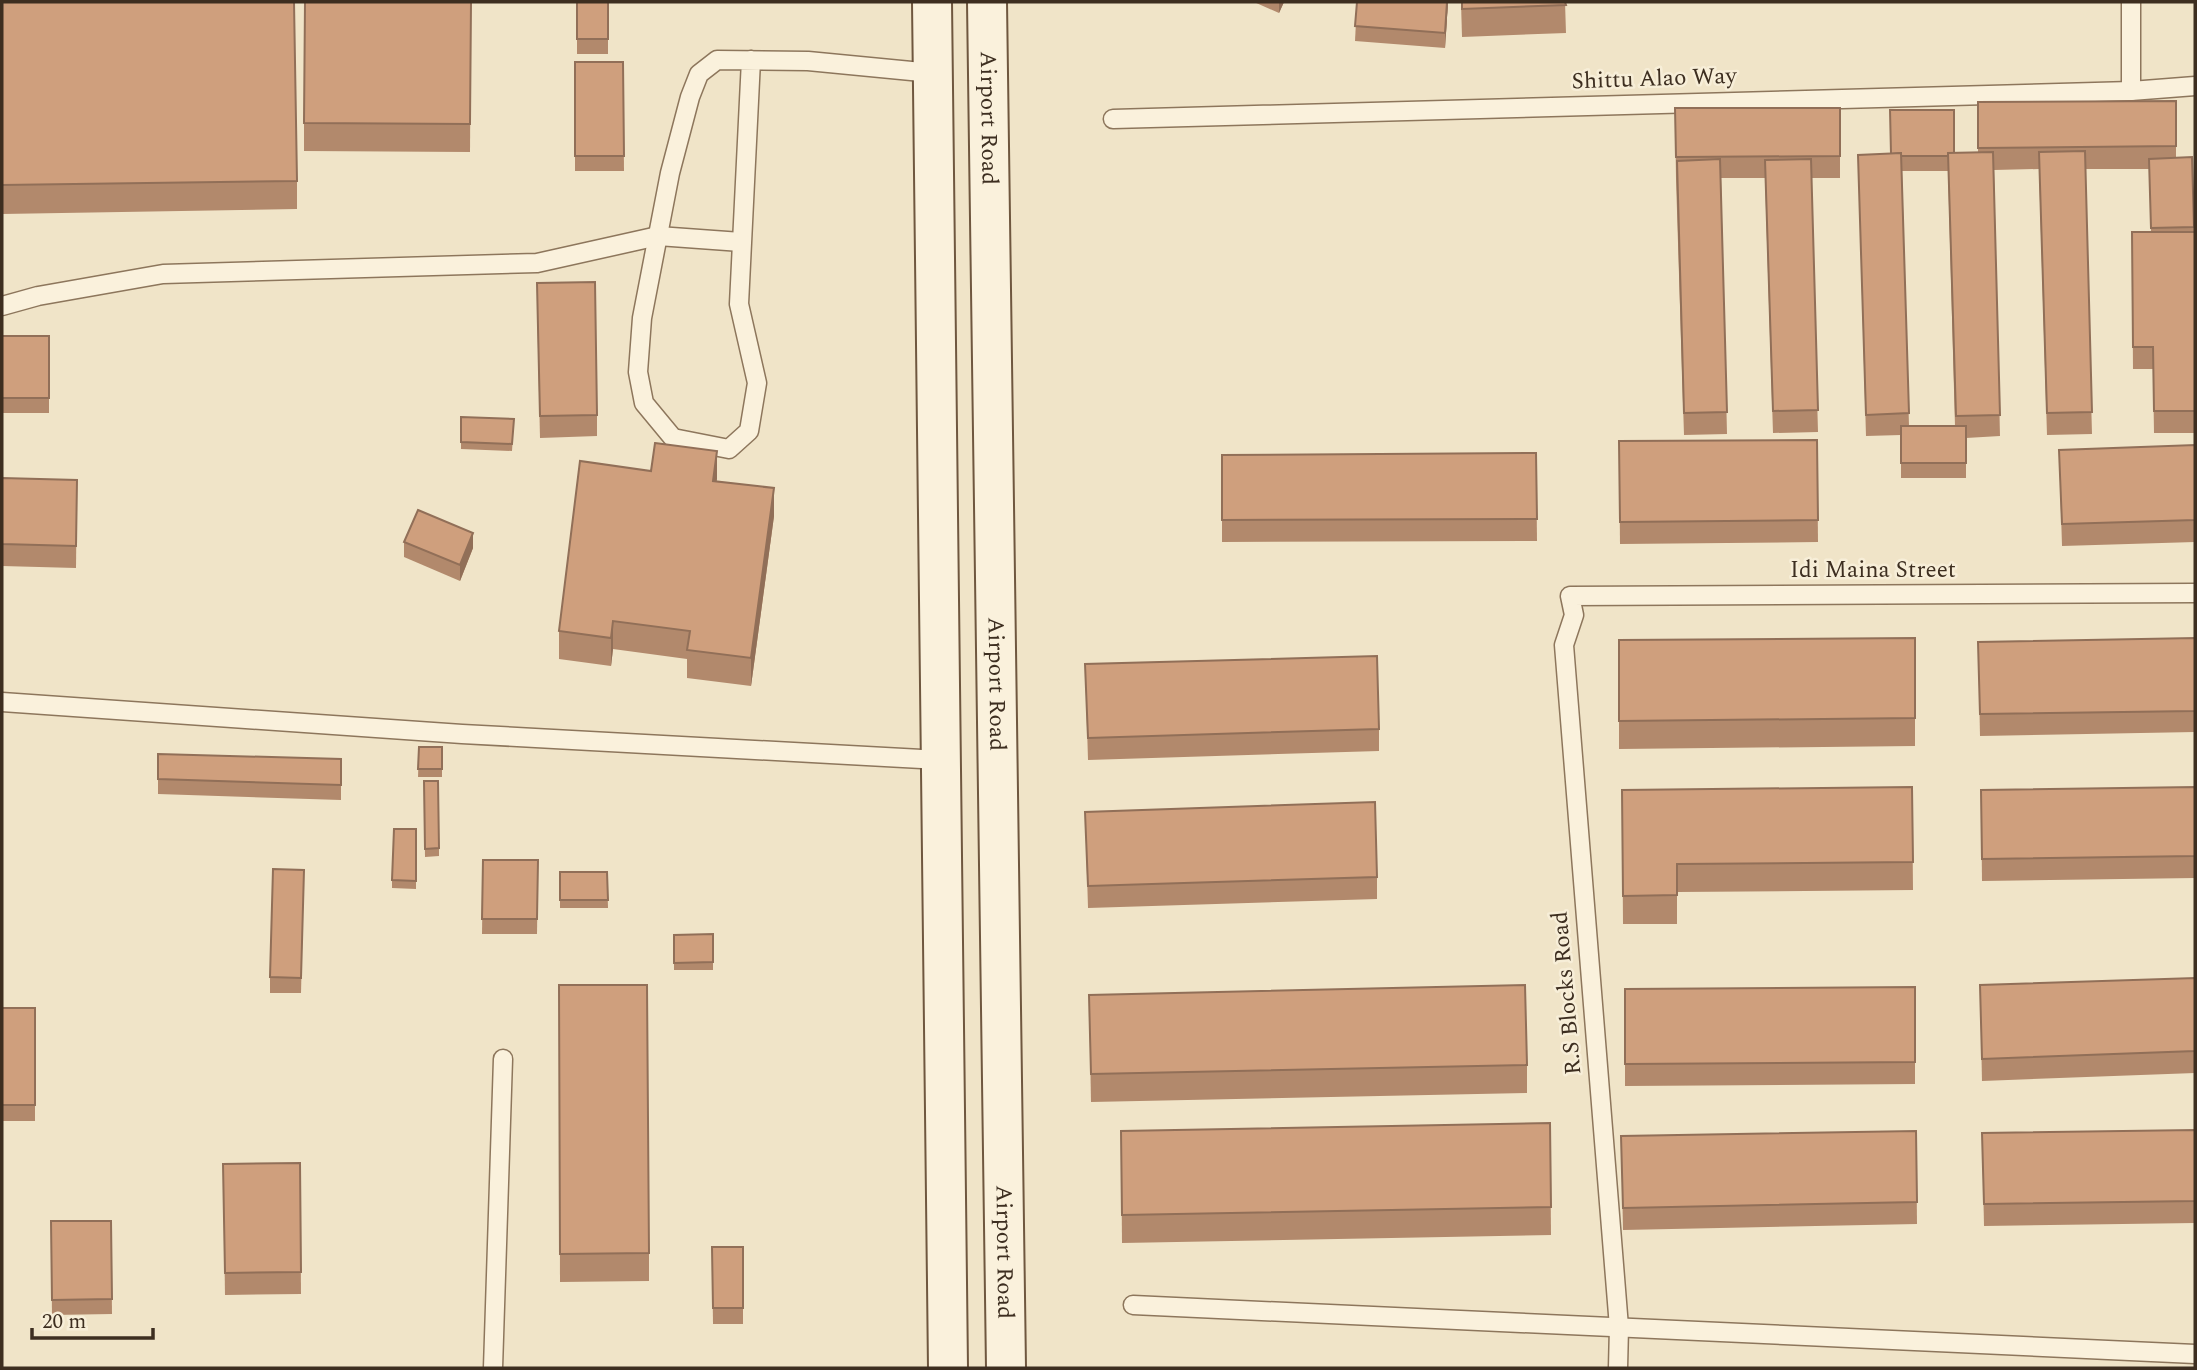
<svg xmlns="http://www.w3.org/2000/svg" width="2197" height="1370" font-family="Spectral,serif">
  <rect width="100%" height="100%" fill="#f0e4c8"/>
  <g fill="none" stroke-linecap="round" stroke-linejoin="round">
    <g stroke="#8d765c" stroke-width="21">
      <g id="lane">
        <path d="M751,60L739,304L757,383L749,431L729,449L673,438L644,403L638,372L642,318L670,173L690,97L699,74L717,60L808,61L932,73"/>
        <path d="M2131,91V2"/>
        <path d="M1113,119L2131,91L2195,86"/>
        <path d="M2,306L38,296L163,274L537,263L658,236L741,242"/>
        <path d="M2,702L462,734L940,760"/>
        <path d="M1133,1305L2195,1354"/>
        <path d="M493,1368L503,1059"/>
        <path d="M1618,1368L1619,1327L1564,645L1574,615L1570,596L2195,593"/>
      </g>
    </g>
    <g stroke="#6f573f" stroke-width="42">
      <g id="secondary">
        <path d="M932,2L948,1368"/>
        <path id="s1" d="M987,2L1006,1368"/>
      </g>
    </g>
    <use href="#lane" stroke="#faf1dc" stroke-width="18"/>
    <use href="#secondary" stroke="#faf1dc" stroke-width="38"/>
  </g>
  <g fill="#b2896c" fill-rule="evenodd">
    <path d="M2,2L297,181V209L2,214Z"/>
    <path d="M471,2L470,152L304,151V123Z"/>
    <rect x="577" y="2" width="31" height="52"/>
    <path d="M1254,2H1284L1279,13Z"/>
    <path d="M1357,2H1448L1445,48L1355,41Z"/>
    <path d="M1461,2H1565L1566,33L1462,37Z"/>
    <path d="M575,62H623L624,171H575Z"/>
    <path d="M2176,101V158L2192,157L2194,232H2195V433H2154L2153,369H2133L2132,232H2151L2149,169H2085L2092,434L2047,435L2039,169L1994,170L2000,436L1966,438V478H1901V435L1866,436L1858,155L1978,152V102ZM1902,171H1948L1955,426H1909Z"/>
    <path d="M1675,108H1840V178H1811L1818,432L1773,433L1765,178H1721L1727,434L1684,435L1676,179Z"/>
    <path d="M537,304L597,415V436L540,438Z"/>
    <rect x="2" y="336" width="47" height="77"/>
    <path d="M461,417L514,419L512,451L461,449Z"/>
    <path d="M1817,440L1818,542L1620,544L1619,441Z"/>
    <path d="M2195,445V542L2062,546L2059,450Z"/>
    <path d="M1536,453L1537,541L1222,542V455Z"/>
    <path d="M2,478L77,480L76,568L2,566Z"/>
    <path d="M717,481L774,516L751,686L687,678V659L613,649L611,666L559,659V631Z"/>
    <path d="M404,542L473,548L460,581L404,557Z"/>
    <path d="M1915,638V746L1619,749V640Z"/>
    <path d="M2195,638V732L1980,736L1978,642Z"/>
    <path d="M1085,664L1379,729V751L1088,760Z"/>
    <path d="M419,747H442V777H418Z"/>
    <path d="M158,754L341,759V800L158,794Z"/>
    <path d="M424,781L439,848V856L425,857Z"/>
    <path d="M1912,787L1913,890L1677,892V924H1623L1622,790Z"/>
    <path d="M2195,787V878L1982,881L1981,790Z"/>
    <path d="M1085,812L1377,877V899L1088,908Z"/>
    <path d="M416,829V889L392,888V880Z"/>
    <path d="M483,860H538L537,934H482Z"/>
    <path d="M304,870L301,993H270V977Z"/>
    <path d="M560,872H607L608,908H560Z"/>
    <path d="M713,934V970H674V935Z"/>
    <path d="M2195,978V1073L1982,1081L1980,985Z"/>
    <path d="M559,985L649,1253V1281L560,1282Z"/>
    <path d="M1915,987V1084L1625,1086V989Z"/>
    <path d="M1089,995L1527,1065V1093L1091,1102Z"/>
    <rect x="2" y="1008" width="33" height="113"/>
    <path d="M1550,1123L1551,1235L1122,1243L1121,1131Z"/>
    <path d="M2195,1130V1223L1984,1226L1982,1133Z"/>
    <path d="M1916,1131L1917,1224L1623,1230L1621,1136Z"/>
    <path d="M300,1163L301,1294L225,1295L223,1164Z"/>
    <path d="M51,1221H111L112,1314L52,1315Z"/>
    <path d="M712,1247H743V1324H713Z"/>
  </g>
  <g fill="#916f58">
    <path d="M1279,2H1284L1279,13Z"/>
    <path d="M1447,2H1448L1445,48V33Z"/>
    <path d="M717,451V479L713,509V481Z"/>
    <path d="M774,488V516L751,686V658Z"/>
    <path d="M473,533V548L460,581V565Z"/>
    <path d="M613,621V649L611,666V638Z"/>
  </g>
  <g fill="#cf9f7d" stroke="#916f58" stroke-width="2">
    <path d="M2,2H294L297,181L2,185Z"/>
    <path d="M305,2H471L470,124L304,123Z"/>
    <rect x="577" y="2" width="31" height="37"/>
    <path d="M1357,2H1447L1445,33L1355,26Z"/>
    <path d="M1462,2H1565L1566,5L1462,9Z"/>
    <path d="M575,62H623L624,156H575Z"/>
    <path d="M2176,101V146L1978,148V102Z"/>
    <path d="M1675,108H1840V156L1676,157Z"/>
    <path d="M1890,110H1954V153H1948V156H1901V153L1891,154Z"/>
    <path d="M2085,151L2092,412L2047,413L2039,152Z"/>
    <path d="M1993,152L2000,415L1956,416L1948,153Z"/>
    <path d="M1901,153L1909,413L1866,415L1858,155Z"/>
    <path d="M2192,157L2194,227L2151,228L2149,159Z"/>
    <path d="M1720,159L1727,412L1684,413L1677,161Z"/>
    <path d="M1811,159L1818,410L1773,411L1765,160Z"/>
    <path d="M2132,232H2195V411H2154L2153,347H2133Z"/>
    <path d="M595,282L597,415L540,416L537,283Z"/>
    <rect x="2" y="336" width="47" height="62"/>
    <path d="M461,417L514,419L512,444L461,442Z"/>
    <rect x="1901" y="426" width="65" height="37"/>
    <path d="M1817,440L1818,520L1620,522L1619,441Z"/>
    <path d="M655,443L717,451L713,481L774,488L751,658L687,650L690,631L613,621L611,638L559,631L580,461L651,471Z"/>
    <path d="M2195,445V520L2062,524L2059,450Z"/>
    <path d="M1536,453L1537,519L1222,520V455Z"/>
    <path d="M2,478L77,480L76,546L2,544Z"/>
    <path d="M418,510L473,533L460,565L404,542Z"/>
    <path d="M1915,638V718L1619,721V640Z"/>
    <path d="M2195,638V711L1980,714L1978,642Z"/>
    <path d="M1377,656L1379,729L1088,738L1085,664Z"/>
    <path d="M419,747H442V769H418Z"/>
    <path d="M158,754L341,759V785L158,779Z"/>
    <path d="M424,781H438L439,848L425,849Z"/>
    <path d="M1912,787L1913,862L1677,864V895L1623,896L1622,790Z"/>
    <path d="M2195,787V856L1982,859L1981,790Z"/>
    <path d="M1375,802L1377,877L1088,886L1085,812Z"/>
    <path d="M394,829H416V881L392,880Z"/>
    <path d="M483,860H538L537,919H482Z"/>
    <path d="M273,869L304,870L301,978L270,977Z"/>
    <path d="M560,872H607L608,900H560Z"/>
    <path d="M713,934V962L674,963V935Z"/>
    <path d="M2195,978V1051L1982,1059L1980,985Z"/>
    <path d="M559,985H647L649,1253L560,1254Z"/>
    <path d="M1525,985L1527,1065L1091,1074L1089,995Z"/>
    <path d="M1915,987V1062L1625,1064V989Z"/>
    <rect x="2" y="1008" width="33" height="97"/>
    <path d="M1550,1123L1551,1207L1122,1215L1121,1131Z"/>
    <path d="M2195,1130V1201L1984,1204L1982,1133Z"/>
    <path d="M1916,1131L1917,1202L1623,1208L1621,1136Z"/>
    <path d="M300,1163L301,1272L225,1273L223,1164Z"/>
    <path d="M51,1221H111L112,1299L52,1300Z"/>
    <path d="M712,1247H743V1308H713Z"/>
  </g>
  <g text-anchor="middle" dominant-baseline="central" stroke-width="5" stroke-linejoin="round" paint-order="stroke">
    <g font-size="23" fill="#3d2e20" stroke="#f7eed8">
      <text transform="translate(1654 79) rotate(-2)">Shittu Alao Way</text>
      <text stroke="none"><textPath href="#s1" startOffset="116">Airport Road</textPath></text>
      <text x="1873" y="570">Idi Maina Street</text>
      <text stroke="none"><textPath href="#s1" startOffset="682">Airport Road</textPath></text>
      <text transform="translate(1567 993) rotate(-95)">R.S Blocks Road</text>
      <text stroke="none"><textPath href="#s1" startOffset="1250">Airport Road</textPath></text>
    </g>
  </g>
  <rect width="2197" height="1370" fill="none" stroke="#3d2e20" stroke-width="7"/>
  <path d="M32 1328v10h121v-10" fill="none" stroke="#3d2e20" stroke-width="3.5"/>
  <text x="42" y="1328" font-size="21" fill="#3d2e20" stroke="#f7eed8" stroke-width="5" paint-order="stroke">20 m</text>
</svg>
